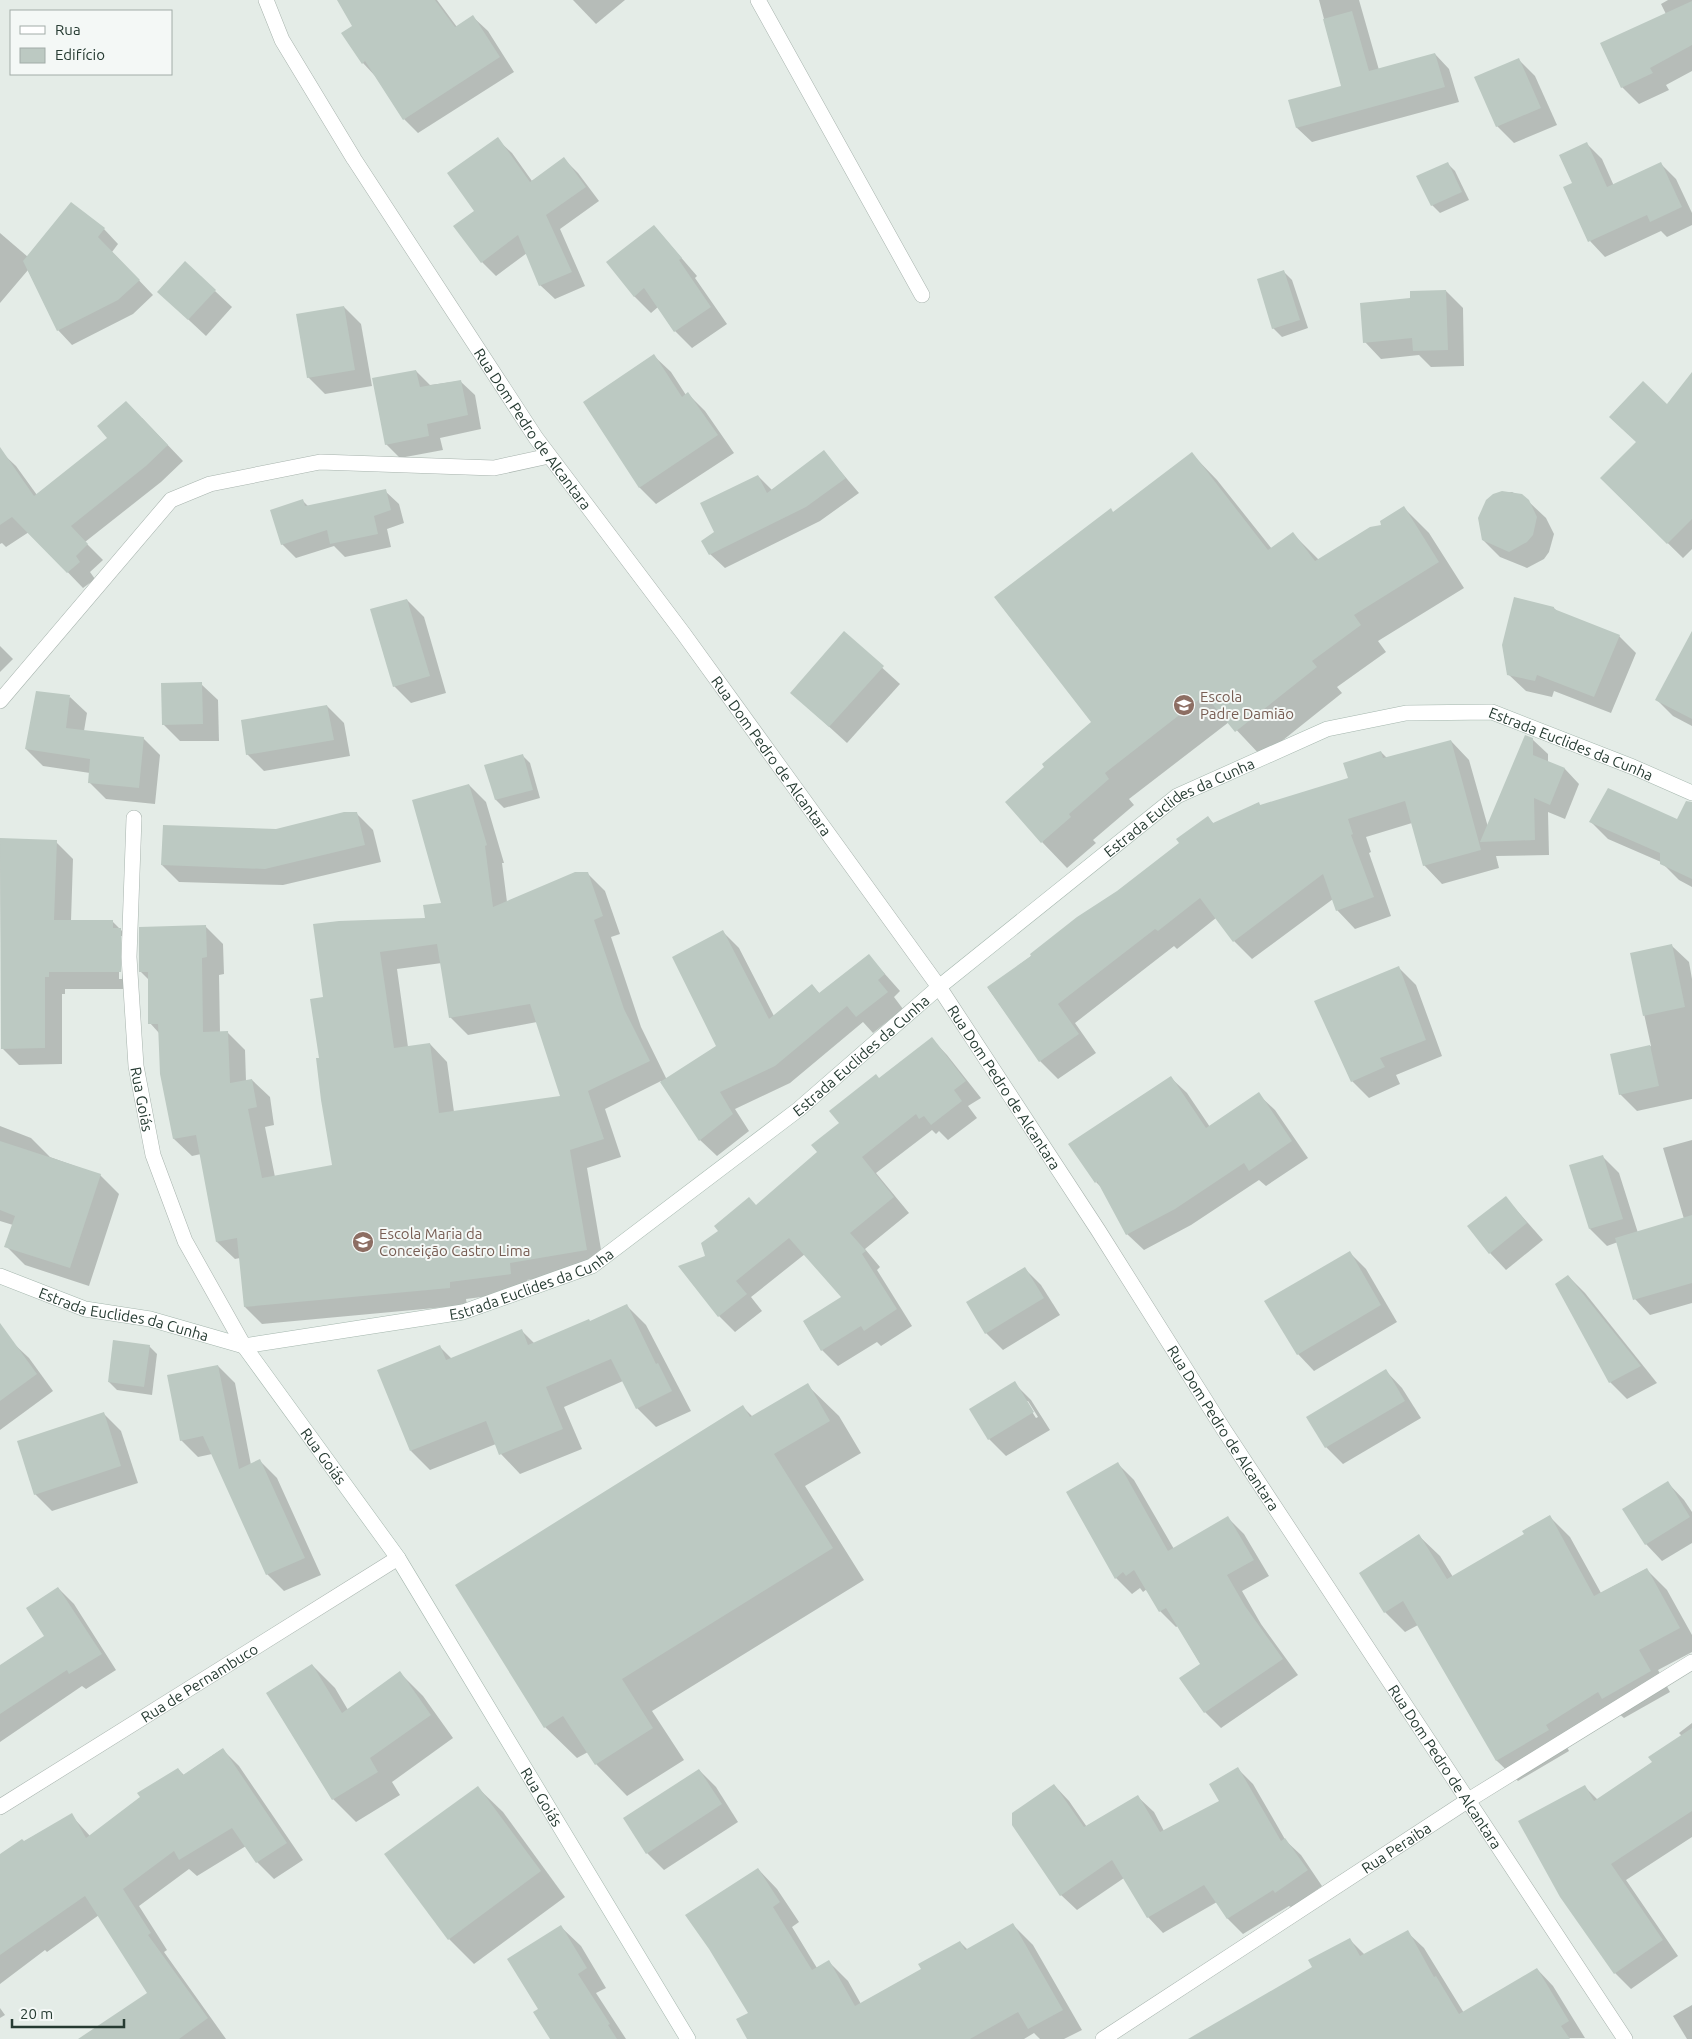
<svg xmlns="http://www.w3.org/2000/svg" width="1692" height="2039" font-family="Ubuntu,sans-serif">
  <rect width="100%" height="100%" fill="#e4ece7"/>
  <g fill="#0003" fill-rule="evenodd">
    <path d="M339,0H437L457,27L473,17L488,31L514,72L418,133L404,119L377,78L363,63L354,26Z"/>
    <path d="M573,0H625L596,24Z"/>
    <path d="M1319,0H1359L1379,70L1435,54L1449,69L1459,102L1312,142L1297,128L1290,101L1342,87Z"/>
    <path d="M1668,0H1692V71L1666,85L1669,90L1639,104L1622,87L1666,14L1661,4Z"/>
    <path d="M1518,59L1535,76L1557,125L1514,143L1497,126Z"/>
    <path d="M497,139L512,153L532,181L564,159L578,173L599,201L560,229L585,286L555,299L540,285L527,253L496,276L482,262L475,211Z"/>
    <path d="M1586,143L1602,159L1614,186L1661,164L1676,179L1692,213V225L1667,237L1661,231L1605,257L1590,241L1565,188L1574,184Z"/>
    <path d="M1447,163L1455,171L1469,200L1440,213L1432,205Z"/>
    <path d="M654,226L697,276L695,278L727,324L692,348L675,331L658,307L651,313L634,296Z"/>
    <path d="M104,229L118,244L112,252L153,295L133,314L72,345L58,330L28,270L0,303V233L28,257Z"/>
    <path d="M1284,272L1292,280L1308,328L1282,337L1273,328Z"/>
    <path d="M215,291L232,307L206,336L176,308Z"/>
    <path d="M1446,291L1463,308L1464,366L1431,367L1419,355L1381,359L1365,342L1412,299Z"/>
    <path d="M344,307L361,324L372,386L325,394L308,377Z"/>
    <path d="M654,356L671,372L686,395L688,394L705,411L734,453L656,504L640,488L585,402Z"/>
    <path d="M416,371L430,385L460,381L475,395L481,429L440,438L443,450L400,458L386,444Z"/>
    <path d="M1692,374V549L1683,558L1601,478L1637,442Z"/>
    <path d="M142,418L183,461L161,482L85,542L103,560L90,572L95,579L83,588L29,532L6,547L2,543L0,544V451L16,466L37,495Z"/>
    <path d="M824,452L859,493L820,521L725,568L710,554L715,532L758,476L772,490Z"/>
    <path d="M1192,454L1217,480L1272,549L1293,534L1319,560L1382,526L1404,508L1429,533L1464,588L1378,641L1386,652L1337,687L1342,693L1262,757L1229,722L1129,799L1134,805L1093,840L1096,843L1067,868L1042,842L1093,722L1113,513Z"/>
    <path d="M385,491L399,504L404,523L387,529L391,547L345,557L334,546L296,558L282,544L303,501L309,507Z"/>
    <path d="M1512,492L1528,501L1546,518L1554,534L1549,552L1544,559L1527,568L1500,557L1483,540L1494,495Z"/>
    <path d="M407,600L424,617L446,693L411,703L394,686Z"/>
    <path d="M1554,608L1558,612L1619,636L1636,653L1611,713L1554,691L1552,697L1526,691L1508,674Z"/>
    <path d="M844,633L900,684L847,743L792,693Z"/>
    <path d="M0,646L13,659L0,672Z"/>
    <path d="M1692,679V726L1673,716L1657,700Z"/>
    <path d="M201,684L218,700L219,741H180L163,724Z"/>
    <path d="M70,697L87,713L84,731L143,738L160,755L155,804L106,799L89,782L90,773L43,766L26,749Z"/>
    <path d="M327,706L344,723L350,756L264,771L247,754Z"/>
    <path d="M1532,739L1548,754V762L1565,769L1579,784L1565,819L1548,812L1549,855L1496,856L1499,868L1442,884L1424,865L1412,823L1366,837L1371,852L1369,853L1391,916L1355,929L1337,910L1333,899L1252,959L1234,941L1216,918L1177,949L1174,946L1075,1023L1096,1053L1058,1079L1040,1061L988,988L1117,892L1181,843L1208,818L1214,824L1258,803L1261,806L1349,779L1381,752L1387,758L1451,741L1469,760L1488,827Z"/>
    <path d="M522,755L530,763L540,798L504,808L496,800L486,766Z"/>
    <path d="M469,785L486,802L504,863H502L507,902L588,874L605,891L620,934L611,937L641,1027L667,1080L717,1046L723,932L739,948L774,1016L812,985L820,994L869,956L900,991L894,997L903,1009L873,1033L863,1022L790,1083L735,1109L749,1131L717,1156L700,1140L661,1081L605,1109L621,1157L587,1168L604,1267L527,1280L528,1291L466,1299L467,1305L262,1324L245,1307L240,1258L235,1259L217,1242L201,1154L192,1156L174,1139L159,1033L150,1023L149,980L141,972L205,926L223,944L224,974L219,975L220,1033L227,1032L245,1050L246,1081L252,1080L270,1097L274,1125L265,1127L275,1177L334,1166L320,1059L324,998L314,925L426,919L443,904ZM442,963L450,1017L468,1035L537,1022L562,1097L454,1112L447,1062L430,1044L408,1047L397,969Z"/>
    <path d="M356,813L373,830L381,862L283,885L179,882L162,865L276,830Z"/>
    <path d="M1591,822L1692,827V887L1679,880L1661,862L1608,839Z"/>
    <path d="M0,840L56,842L73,859L71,921H112L137,946V989H65V994H62V1064L19,1065L2,1048ZM119,936H122V979H119Z"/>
    <path d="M1672,946L1689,962L1692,979V1099L1637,1111L1620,1094L1611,1055L1651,1046L1631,954Z"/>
    <path d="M1399,968L1416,985L1442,1056L1396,1075L1400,1084L1369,1098L1352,1081Z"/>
    <path d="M932,1039L947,1055L981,1098L968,1106L977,1118L948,1140L939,1131L936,1134L932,1130L876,1173L909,1213L865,1249L880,1267L877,1270L912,1326L881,1346L877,1342L838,1366L822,1350L804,1322L843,1297L805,1254L751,1297L762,1311L735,1332L719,1316L706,1256L756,1207L818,1152L880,1079Z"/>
    <path d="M1170,1077L1187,1093L1210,1127L1258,1094L1275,1110L1308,1158L1266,1186L1259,1180L1191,1225L1144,1250L1127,1234L1103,1189L1096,1182Z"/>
    <path d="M0,1126L31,1138L50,1157L100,1175L119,1194L89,1286L25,1265L6,1246L13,1225L0,1221Z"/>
    <path d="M1692,1140V1303L1650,1315L1635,1299L1618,1242L1607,1246L1590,1229L1602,1156L1619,1173L1638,1233L1684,1219L1663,1148Z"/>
    <path d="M1505,1197L1543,1240L1506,1270L1490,1253Z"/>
    <path d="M1349,1252L1366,1269L1397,1322L1314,1371L1298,1354Z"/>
    <path d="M1024,1268L1041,1285L1060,1315L1003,1350L986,1333Z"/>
    <path d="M1568,1276L1585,1293L1657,1383L1627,1399L1610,1382Z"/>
    <path d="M626,1305L646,1325L691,1411L656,1427L637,1408L623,1381L564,1407L582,1449L520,1474L501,1454L496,1444L430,1470L411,1451L439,1346L452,1359L522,1331L535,1344L591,1322Z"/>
    <path d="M12,1342L29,1358L53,1391L0,1430V1351Z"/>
    <path d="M149,1346L157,1354L152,1395L117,1390L109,1382Z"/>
    <path d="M218,1366L235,1383L251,1465L260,1461L277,1478L321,1575L284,1591L267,1574L212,1454L198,1457L181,1440Z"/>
    <path d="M1386,1371L1402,1388L1421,1418L1343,1464L1326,1447L1308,1417Z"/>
    <path d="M1014,1383L1031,1400L1050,1430L1006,1456L989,1439L971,1409ZM1025,1401H1028L1038,1417L1036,1418Z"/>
    <path d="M807,1385L839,1416L861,1453L805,1486L864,1580L652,1711L684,1760L627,1796L596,1764L588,1752L577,1758L545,1727L743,1407L753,1417Z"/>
    <path d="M104,1414L121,1431L138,1483L52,1511L35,1494Z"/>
    <path d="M1118,1464L1134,1480L1174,1549L1228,1518L1244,1534L1269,1576L1242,1591L1261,1624L1298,1675L1221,1728L1205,1712L1201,1665L1178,1626L1176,1627L1160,1611L1147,1589L1143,1592L1140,1588L1132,1594L1116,1578L1068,1492Z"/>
    <path d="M1668,1483L1684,1500L1692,1512V1543L1662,1561L1646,1544Z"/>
    <path d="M1549,1516L1570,1537L1601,1593L1646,1569L1667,1590L1692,1635V1652L1658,1670L1670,1692L1624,1718L1618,1713L1566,1745L1569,1751L1518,1781L1497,1761L1418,1625L1405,1632L1385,1612L1419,1536L1440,1556L1453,1577L1526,1534Z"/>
    <path d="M58,1588L74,1604L116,1670L86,1689L82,1686L0,1742V1666L46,1636Z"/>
    <path d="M312,1665L335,1688L348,1710L400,1673L423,1696L453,1738L392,1782L400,1795L356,1822L333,1799L267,1693Z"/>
    <path d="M1692,1723V1837L1626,1880L1678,1956L1631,1989L1615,1973L1585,1787L1598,1800L1653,1762L1682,1736L1679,1733Z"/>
    <path d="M222,1749L239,1766L303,1860L274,1879L257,1862L246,1846L197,1876L189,1869L139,1906L167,1950L164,1952L226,2039H90L149,1994L99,1915L47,1952L45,1950L0,1984V1855L71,1815L90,1836L178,1769L184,1775Z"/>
    <path d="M1238,1769L1253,1784L1286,1841L1301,1855L1322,1886L1292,1908L1289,1906L1243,1934L1228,1919L1217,1902L1163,1933L1148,1917L1124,1878L1077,1910L1061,1895L1054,1785L1069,1801L1087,1827L1138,1797L1154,1812L1164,1831L1221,1801Z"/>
    <path d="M699,1770L716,1787L738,1822L664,1870L647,1853Z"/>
    <path d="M477,1787L503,1812L565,1897L474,1964L449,1939Z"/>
    <path d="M758,1869L777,1889L799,1922L792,1927L817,1968L829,1962L848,1981L861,2004L923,1970L960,1942L968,1950L1013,1925L1033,1945L1082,2030L1064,2039H1040L1034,2033L1024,2039H748Z"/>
    <path d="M561,1927L581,1946L606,1988L596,1993L626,2039H552L540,2009Z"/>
    <path d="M1407,1932L1424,1948L1464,2013L1537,1969L1553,1986L1585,2038L1223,2039L1349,1939L1365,1955Z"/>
    <path d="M1692,2005V2039H1687L1673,2016Z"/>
    <path d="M0,2008L5,2015L0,2018Z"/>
  </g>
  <g fill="#bcc9c2" fill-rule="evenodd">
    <path d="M337,0H435L455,27L473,15L500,57L403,120L365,61L362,64L341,33L352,26Z"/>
    <path d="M1692,1V45L1650,68L1653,73L1621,88L1600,43Z"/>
    <path d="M1352,11L1369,71L1435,53L1445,87L1296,128L1288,100L1341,86L1323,19Z"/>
    <path d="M1519,58L1541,108L1496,127L1474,77Z"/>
    <path d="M498,137L530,182L564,157L586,187L546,215L572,272L539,286L518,235L481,263L453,226L474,211L447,173Z"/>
    <path d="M1587,142L1607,187L1661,162L1682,207L1650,222L1647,215L1588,242L1563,187L1572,183L1559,155Z"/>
    <path d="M1448,162L1462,192L1431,206L1416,176Z"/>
    <path d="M71,202L105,228L98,237L140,280L118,300L57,331L23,261Z"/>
    <path d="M654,225L682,258L679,260L711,307L674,332L644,288L634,297L606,262Z"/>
    <path d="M185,261L216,290L188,320L157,292Z"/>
    <path d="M1284,270L1300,320L1272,329L1257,279Z"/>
    <path d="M1446,290L1448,350L1413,351L1412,338L1363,343L1360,303L1410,298V291Z"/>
    <path d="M344,306L355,370L307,378L296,314Z"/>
    <path d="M654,354L682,397L688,392L718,435L639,488L583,402Z"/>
    <path d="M416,370L420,387L461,380L468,415L427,424L429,436L385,445L372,378Z"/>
    <path d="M1692,372V519L1667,544L1600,478L1636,442L1609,417L1643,381L1667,404Z"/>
    <path d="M126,401L168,445L146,466L71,526L88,544L76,556L80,562L67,573L12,517L0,525V447L34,496L107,438L97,426Z"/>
    <path d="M824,450L846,478L806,507L709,555L701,541L714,532L700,503L758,475L767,493Z"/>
    <path d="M1192,452L1268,550L1293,532L1315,561L1370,527L1381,525L1380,521L1404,506L1439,562L1354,615L1361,625L1312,661L1317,667L1235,732L1205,695L1105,773L1109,779L1069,814L1071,817L1041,843L1005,802L1044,767L1042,764L1091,722L994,597L1111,508L1113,512Z"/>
    <path d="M386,489L391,510L374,516L378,534L330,544L327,530L281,545L270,510L303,499L305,506Z"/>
    <path d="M1502,491L1522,494L1529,500L1537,517L1533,535L1527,542L1509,552L1482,540L1478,518L1486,500L1493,494Z"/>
    <path d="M1514,597L1554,607V609L1620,635L1594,697L1537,675L1535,681L1507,675L1502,645Z"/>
    <path d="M407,599L430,676L393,687L370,609Z"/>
    <path d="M844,631L884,666L829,727L790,693Z"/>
    <path d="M1692,631V719L1655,700Z"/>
    <path d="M202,682L203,724L162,725L161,683Z"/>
    <path d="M36,691L70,695L66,728L144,737L139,788L88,783L90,759L25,749Z"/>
    <path d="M327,705L334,740L246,755L241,720Z"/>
    <path d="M1525,735L1533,738V755L1565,768L1550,805L1534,798L1535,840L1480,842Z"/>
    <path d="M1451,740L1481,850L1423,866L1405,801L1348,819L1353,834L1351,835L1374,897L1336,911L1323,874L1233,942L1200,898L1158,931L1155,929L1058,1004L1079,1034L1039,1062L987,987L1031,956L1030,954L1077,917L1117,891L1179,843L1176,839L1208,816L1213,823L1259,802L1260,805L1348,778L1343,763L1381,751L1383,758Z"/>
    <path d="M523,754L533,790L495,800L484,765Z"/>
    <path d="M469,784L487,845L485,846L493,907L575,872H588L603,916L594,920L624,1009L650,1061L588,1091L604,1139L570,1150L587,1250L510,1263L511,1274L450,1282V1288L244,1307L237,1238L216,1242L196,1135L173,1139L160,1074L158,1024H148V972H139V927L206,925L207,957L202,958L203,1032L228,1031L230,1083L252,1079L257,1107L248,1109L262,1178L332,1165L321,1100L316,1058H319L310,999L323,997L313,924L339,921L425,918L423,905L441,903L412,800ZM437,944L449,1018L530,1004L560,1096L439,1113L430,1043L394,1048L380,952Z"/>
    <path d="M1608,788L1677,819L1686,801L1692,802V879L1660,864V853L1589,822Z"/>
    <path d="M344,812H357L365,845L265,869L161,865L163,825L276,829Z"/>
    <path d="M0,838L57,840L54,920H113V928H121V972H49V977H45V1048L1,1049Z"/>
    <path d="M723,930L769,1019L812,984L819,993L869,954L885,974L878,980L888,992L856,1017L847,1006L775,1066L720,1092L733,1114L699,1141L660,1082L716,1046L672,957Z"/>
    <path d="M1672,944L1685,1007L1643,1016L1630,953Z"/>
    <path d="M1399,966L1426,1040L1380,1058L1385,1067L1351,1082L1314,1001Z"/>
    <path d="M932,1037L966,1081L954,1090L962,1101L931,1125L924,1116L919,1119L916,1114L862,1157L894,1197L850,1233L866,1251L862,1254L897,1309L864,1331L861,1326L821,1351L803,1321L841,1297L789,1238L736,1281L747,1294L718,1317L678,1266L705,1256L701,1243L718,1231L714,1226L749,1197L756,1205L817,1152L811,1145L839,1123L829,1111L876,1074L879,1078Z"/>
    <path d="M1650,1045L1659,1086L1619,1095L1610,1054Z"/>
    <path d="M1171,1076L1206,1128L1259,1092L1292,1141L1249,1171L1244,1163L1175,1209L1126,1235L1097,1181L1095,1183L1068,1144Z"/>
    <path d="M0,1141L101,1174L70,1268L4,1247L15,1216L0,1210Z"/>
    <path d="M1603,1155L1623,1219L1589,1229L1569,1165Z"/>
    <path d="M1506,1196L1527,1223L1489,1254L1467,1226Z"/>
    <path d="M1692,1215V1283L1633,1300L1615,1238Z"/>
    <path d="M1350,1251L1381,1305L1297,1355L1264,1301Z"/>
    <path d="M1025,1267L1044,1298L985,1334L966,1302Z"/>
    <path d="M1568,1275L1641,1366L1609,1383L1555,1284Z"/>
    <path d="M627,1304L656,1364L658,1363L672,1391L636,1409L611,1359L546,1387L563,1429L499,1455L486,1421L410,1451L377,1370L440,1345L446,1360L522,1329L528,1345L589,1319L590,1321Z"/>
    <path d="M0,1323L37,1374L0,1401Z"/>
    <path d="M113,1340L150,1345L144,1387L108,1382Z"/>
    <path d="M218,1365L239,1469L260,1459L305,1558L266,1575L203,1436L180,1441L167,1375Z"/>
    <path d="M1386,1369L1405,1401L1325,1448L1306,1417Z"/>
    <path d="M1015,1381L1034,1412L988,1440L969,1409Z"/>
    <path d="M808,1383L830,1421L774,1454L833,1548L622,1679L653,1728L595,1765L563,1716L544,1728L455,1585L743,1405L750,1417Z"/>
    <path d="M104,1412L121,1466L34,1495L17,1441Z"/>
    <path d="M1118,1462L1168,1551L1228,1516L1254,1560L1227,1575L1245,1606L1283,1659L1204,1713L1179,1678L1200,1664L1166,1608L1159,1612L1134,1570L1126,1576L1123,1572L1115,1579L1066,1492Z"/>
    <path d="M1668,1481L1690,1517L1645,1545L1622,1509Z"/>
    <path d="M1550,1515L1594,1596L1647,1568L1680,1628L1639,1650L1651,1671L1602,1699L1598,1692L1546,1725L1549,1730L1496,1761L1403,1601L1384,1613L1359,1573L1419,1534L1447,1579L1524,1534L1522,1531Z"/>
    <path d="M58,1587L102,1654L69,1674L67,1670L0,1714V1665L44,1636L26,1608Z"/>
    <path d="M312,1664L342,1713L400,1671L431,1715L370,1758L378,1772L332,1800L266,1693Z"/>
    <path d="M1692,1728V1811L1611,1864L1663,1940L1614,1974L1560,1897L1518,1821L1585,1785L1594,1801L1652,1762L1648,1757Z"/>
    <path d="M223,1748L287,1843L256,1863L232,1828L179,1860L174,1851L123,1889L151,1933L148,1935L208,2018L179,2039H78L147,1993L85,1896L0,1955V1854L22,1839L24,1841L72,1813L86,1838L140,1797L137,1793L178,1768L183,1775Z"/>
    <path d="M1238,1767L1281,1841L1285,1838L1308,1870L1275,1893L1273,1890L1227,1919L1204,1885L1147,1918L1112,1860L1060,1896L1012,1825V1813L1054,1784L1084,1827L1138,1795L1160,1832L1219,1801L1209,1784Z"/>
    <path d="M699,1769L722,1804L646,1854L623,1818Z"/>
    <path d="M478,1786L541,1871L448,1940L384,1854Z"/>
    <path d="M758,1868L780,1902L773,1907L812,1970L829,1960L855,2006L921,1969L918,1964L960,1941L965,1950L1013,1923L1063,2010L1028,2029L1018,2012L970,2039H747L736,2019L748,2013L709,1949L685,1915Z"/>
    <path d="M561,1925L587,1968L578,1974L610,2024L608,2025L617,2039H550L533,2012L538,2009L507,1959Z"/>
    <path d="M1408,1930L1434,1977L1436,1976L1459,2014L1537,1968L1569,2021L1561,2026L1570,2039H1188L1312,1967L1308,1960L1350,1938L1360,1956Z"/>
  </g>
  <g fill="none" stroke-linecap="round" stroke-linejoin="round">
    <g stroke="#a7b3ad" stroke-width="16">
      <g id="street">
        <path id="s1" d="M266,0L282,40L354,159L536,438L683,633L939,987L1098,1230L1224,1430L1625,2039"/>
        <path d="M758,0L922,295"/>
        <path d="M0,701L171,500L210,484L320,462L494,468L549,456"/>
        <path id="s2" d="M134,818L129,957L136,1066L153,1155L185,1241L244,1346"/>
        <path id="s3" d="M0,1807L398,1558"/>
        <path id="s4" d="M1103,2039L1467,1801L1692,1662"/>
      </g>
    </g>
    <g stroke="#a4b6ad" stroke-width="16">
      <g id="secondary">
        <path id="s5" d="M0,1276L85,1309L150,1319L244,1346L463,1312L592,1266L799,1109L939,987L1177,796L1327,729L1406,713L1492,712L1633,767L1692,793"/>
        <path id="s6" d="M244,1346L398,1558L688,2039"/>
      </g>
    </g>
    <use href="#street" stroke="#fff" stroke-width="15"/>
    <use href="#secondary" stroke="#fff" stroke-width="15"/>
  </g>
  <defs>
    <g id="school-disc" transform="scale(1.125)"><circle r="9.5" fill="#8d6e63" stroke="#f4f8f6"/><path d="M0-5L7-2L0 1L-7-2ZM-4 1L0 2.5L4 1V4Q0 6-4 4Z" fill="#fff"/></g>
  </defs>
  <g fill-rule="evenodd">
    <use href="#school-disc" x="1184" y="705"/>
    <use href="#school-disc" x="363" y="1242"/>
  </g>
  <g text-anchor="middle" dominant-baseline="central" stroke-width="4" stroke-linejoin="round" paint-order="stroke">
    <g font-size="15" fill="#263b32" stroke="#f4f8f6">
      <text stroke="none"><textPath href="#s1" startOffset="506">Rua Dom Pedro de Alcantara</textPath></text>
      <text stroke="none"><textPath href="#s5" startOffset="1780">Estrada Euclides da Cunha</textPath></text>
      <text stroke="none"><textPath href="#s1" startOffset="911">Rua Dom Pedro de Alcantara</textPath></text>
      <text stroke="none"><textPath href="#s5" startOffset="1360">Estrada Euclides da Cunha</textPath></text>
      <text stroke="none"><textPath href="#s5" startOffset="955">Estrada Euclides da Cunha</textPath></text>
      <text stroke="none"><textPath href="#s1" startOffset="1316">Rua Dom Pedro de Alcantara</textPath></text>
      <text stroke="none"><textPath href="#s2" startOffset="282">Rua Goiás</textPath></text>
      <text stroke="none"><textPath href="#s5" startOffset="550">Estrada Euclides da Cunha</textPath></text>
      <text stroke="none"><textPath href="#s5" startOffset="130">Estrada Euclides da Cunha</textPath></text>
      <text stroke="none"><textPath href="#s1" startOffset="1721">Rua Dom Pedro de Alcantara</textPath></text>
      <text stroke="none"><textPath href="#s6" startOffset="136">Rua Goiás</textPath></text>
      <text stroke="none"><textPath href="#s3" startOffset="235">Rua de Pernambuco</textPath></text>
      <text stroke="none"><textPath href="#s1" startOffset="2126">Rua Dom Pedro de Alcantara</textPath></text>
      <text stroke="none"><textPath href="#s6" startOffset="541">Rua Goiás</textPath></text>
      <text stroke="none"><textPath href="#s4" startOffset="350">Rua Peraiba</textPath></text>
    </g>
    <g font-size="15" fill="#785e54" stroke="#f4f8f6" text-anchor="start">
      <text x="1200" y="696">Escola<tspan x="1200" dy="17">Padre Damião</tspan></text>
      <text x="379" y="1233">Escola Maria da<tspan x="379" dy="17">Conceição Castro Lima</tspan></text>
    </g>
  </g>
  <rect x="10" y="10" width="162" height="65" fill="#f4f8f6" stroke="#a2aca8"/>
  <rect x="20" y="26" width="25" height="8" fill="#ffffff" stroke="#a2aca8"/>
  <text x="55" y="35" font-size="15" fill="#263b32">Rua</text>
  <rect x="20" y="48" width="25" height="15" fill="#bcc9c2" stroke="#a2aca8"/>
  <text x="55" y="60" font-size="15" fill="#263b32">Edifício</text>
  <path d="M12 2019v8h112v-8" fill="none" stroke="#263b32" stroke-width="2.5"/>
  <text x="20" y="2019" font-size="15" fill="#263b32" stroke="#f4f8f6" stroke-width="4" paint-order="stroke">20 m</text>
</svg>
